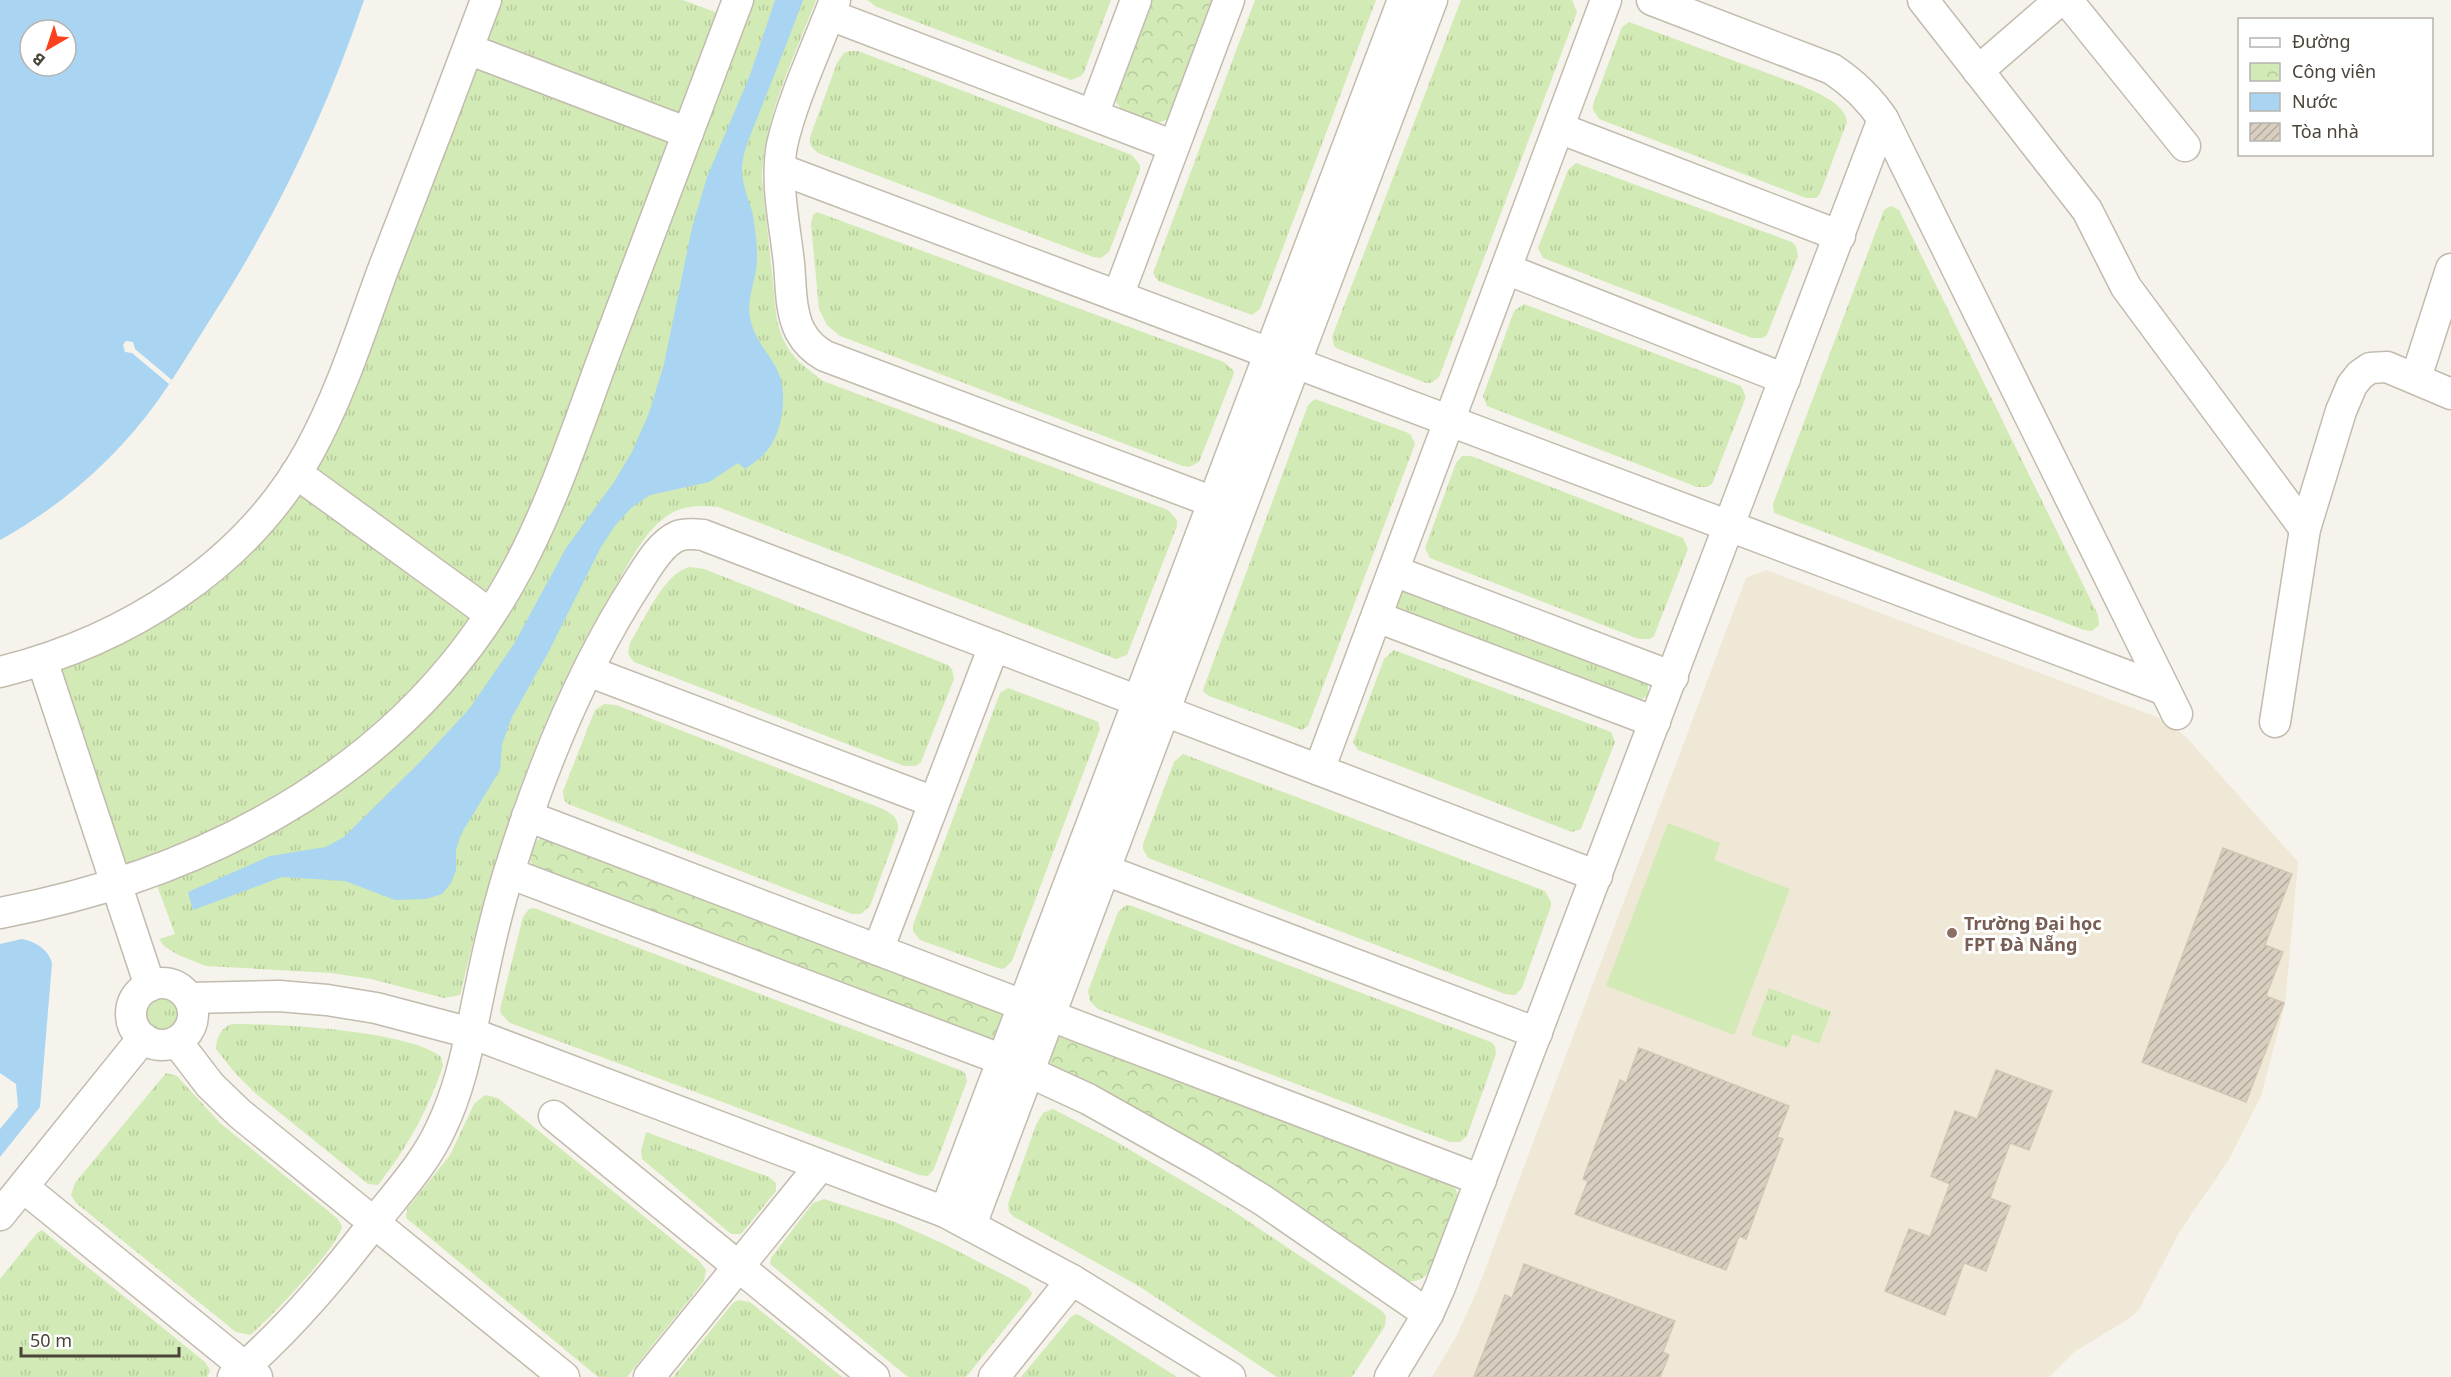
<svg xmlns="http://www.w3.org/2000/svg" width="2451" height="1377" font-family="'Noto Sans',sans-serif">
  <defs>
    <pattern id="grass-tufts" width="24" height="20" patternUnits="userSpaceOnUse" patternTransform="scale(1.5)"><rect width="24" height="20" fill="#d2eab5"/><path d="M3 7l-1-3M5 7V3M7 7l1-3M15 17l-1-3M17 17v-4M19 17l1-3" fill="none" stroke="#b6ca9c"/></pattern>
    <pattern id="park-crowns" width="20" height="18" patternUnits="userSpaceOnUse" patternTransform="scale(1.5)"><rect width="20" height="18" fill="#d2eab5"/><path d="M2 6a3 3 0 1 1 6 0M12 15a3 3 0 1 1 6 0" fill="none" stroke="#b6ca9c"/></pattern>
    <pattern id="building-hatch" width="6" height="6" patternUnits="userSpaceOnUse" patternTransform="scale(1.5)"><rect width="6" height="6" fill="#d8cfc1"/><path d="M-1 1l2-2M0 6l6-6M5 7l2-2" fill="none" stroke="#b1aa9e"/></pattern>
  </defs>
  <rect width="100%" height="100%" fill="#f6f3ec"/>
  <path fill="#efe8d6" d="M1766,570L2165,720L2188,739L2298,862L2285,1005L2261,1096L2228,1161L2180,1231L2139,1309L2130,1318L2074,1352L2049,1377H1432L1457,1335L1477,1291L1746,578Z"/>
  <g fill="url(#grass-tufts)">
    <path d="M494,0H683L723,15L681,113L674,116L485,41Z"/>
    <path d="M748,0H816C795,56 763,118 762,179L777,321L782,337L789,350L799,362L823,381L1168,510L1177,520V526L1127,655L1116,659L718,507C702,505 684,505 670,514C646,529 632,558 618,582C537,714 496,846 460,995L444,998L371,979L331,973L206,966L178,955L164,946L159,939L175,934L155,880L207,860L485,638Z"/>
    <path d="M867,0H1111L1084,72L1081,76L1071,80L877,7Z"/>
    <path d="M1255,0H1376L1260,309L1252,315L1158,281L1153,273Z"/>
    <path d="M1461,0H1572L1577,12L1439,377L1431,383H1426L1338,349L1334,346L1332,337Z"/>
    <path d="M1629,22L1797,84C1813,91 1845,102 1847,122L1820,194L1816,198H1806L1599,119L1593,110V105L1622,27Z"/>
    <path d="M850,51H858L1132,155L1140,165V170L1109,252L1101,258L1093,257L818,153C812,148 809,145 810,137L837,63L844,53Z"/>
    <path d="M475,66L664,134L672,146L543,496L500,583L483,594L315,471L316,457Z"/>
    <path d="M1576,163L1792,242L1796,246L1798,256L1767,335L1763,338H1752L1543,258L1538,248L1568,170Z"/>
    <path d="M1891,206L1899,210L2098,615L2099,625L2092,631L2084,630L1774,513L1773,504L1884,210Z"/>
    <path d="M817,212L1224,362L1234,371L1233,376L1199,462L1189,467L1183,466L840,336L827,325L819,309L811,224L813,215Z"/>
    <path d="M1524,304L1741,386L1746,397L1712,484L1707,487H1697L1487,406L1483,396L1514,311Z"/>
    <path d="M1315,399L1406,432L1411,435L1415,444L1308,726L1302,730L1209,696L1203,691L1204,687L1308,405Z"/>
    <path d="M1462,456H1471L1683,538L1688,549L1654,636L1650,639H1639L1430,558L1425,548L1456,463Z"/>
    <path d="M297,491L472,616L423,687L280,804L126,867L59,669Z"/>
    <path d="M690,567L704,569L948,665L952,669L954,679L921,762L916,766H904L634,662L628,654L630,643C644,621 664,572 690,567Z"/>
    <path d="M1405,589L1645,680L1648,684V694L1640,702L1394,608L1400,590Z"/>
    <path d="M1394,650L1611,732L1615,742L1581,829L1572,832L1358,750L1353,742L1384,659Z"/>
    <path d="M1008,688L1094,720L1098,722L1100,729L1012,961L1005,968L1001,969L920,940L913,931V925L1000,693Z"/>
    <path d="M604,704L616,705L883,809C892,814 899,818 898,830L870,906L861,914H852L568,804L564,800L563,791L595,710Z"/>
    <path d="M1183,754L1545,891L1551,902V906L1522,988L1515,995L1505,994L1148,858L1143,849V844L1174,762Z"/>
    <path d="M1126,905L1132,906L1491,1042L1495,1046L1496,1054L1467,1136L1460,1142H1450L1098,1009L1090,1001L1088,991L1118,912Z"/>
    <path d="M534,908L960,1070L965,1073L967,1081L934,1169L928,1176L919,1175L510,1023L501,1014L500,1009L523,917L529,909Z"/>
    <path d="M1769,988L1831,1012L1819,1044L1793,1034L1787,1048L1751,1035Z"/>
    <circle cx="163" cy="1015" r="16"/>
    <path d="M232,1024C277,1024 407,1030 441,1057L443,1066C427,1112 408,1146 378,1185L368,1184L254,1092L235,1073L216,1049C216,1039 221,1027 232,1024Z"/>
    <path d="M166,1073L177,1076L220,1123L338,1219L342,1226C342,1243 267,1322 250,1335L236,1332L76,1203L71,1195L75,1183Z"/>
    <path d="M485,1095L498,1098L699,1261L706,1270L704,1281L627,1377H598L406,1218L407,1209L450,1155L474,1104Z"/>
    <path d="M1053,1109L1115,1141L1230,1209L1382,1311L1386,1316L1385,1326L1352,1377H1277L1137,1285L1014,1217L1009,1212L1008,1204L1036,1125L1043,1113Z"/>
    <path d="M646,1132L769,1177L776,1183V1191L741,1234H731L642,1159L641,1151Z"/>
    <path d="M824,1199L895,1222L944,1244L1027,1287L1032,1293L1031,1296L966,1377H908L770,1264L771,1258L813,1203Z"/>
    <path d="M42,1230L205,1362L210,1370L207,1377H0V1279L37,1233Z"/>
    <path d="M739,1300L750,1302L842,1377H673L733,1303Z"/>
    <path d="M1076,1314L1081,1316L1177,1377H1021L1071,1317Z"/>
  </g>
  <g fill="url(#park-crowns)">
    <path d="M1147,0H1218L1171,117C1154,131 1119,117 1114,96Z"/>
    <path d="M542,837L1002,1012L1004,1015L998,1037L988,1040L534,868L529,858L533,844Z"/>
    <path d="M1065,1035L1451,1183C1455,1188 1459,1193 1458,1200C1458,1211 1432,1271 1424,1277C1417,1282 1410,1282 1402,1280L1053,1068L1047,1057L1056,1039Z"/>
  </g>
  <path fill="#d2eab5" d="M1668,823L1720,843L1714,860L1790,889L1734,1035L1606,986Z"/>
  <g fill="#a9d4f2" fill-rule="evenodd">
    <path d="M0,0H364C327,111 276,217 213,315C195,343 178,372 159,399C118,457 62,506 0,540ZM30,30H66V66H30Z"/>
    <path d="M775,0H803C790,35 776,71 762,106C755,125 744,146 742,166C741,184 749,199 753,215C755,228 757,242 757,256C758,277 746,296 750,318C756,344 770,353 779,374C787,395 783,426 771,445C765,455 755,462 745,469L738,463L709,482L650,495L631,508L614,527L601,547L548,653L512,717L502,744L500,770L461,834L456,850V870L451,883L442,894L426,899L395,900L345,881L282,877L193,910L188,892L270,856L326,847L344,837L423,759L470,708L514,644L566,548L614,482L632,452L649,413L664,364L692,228L707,177L750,75Z"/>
    <path d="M22,939C36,942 48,949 52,963L40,1107L0,1157V1129L18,1107L16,1084L0,1073V944Z"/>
  </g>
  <path fill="#f6f3ec" d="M126,341L133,342L135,349L172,380L169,384L132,353L125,352L123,345Z"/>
  <g fill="url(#building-hatch)" stroke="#d3c7b4" stroke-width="1.5">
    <path d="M2223,848L2292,874L2265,945L2283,952L2266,996L2284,1003L2246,1102L2142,1062Z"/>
    <path d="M1639,1048L1789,1106L1777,1137L1783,1139L1746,1239L1739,1236L1726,1270L1575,1214L1588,1181L1583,1179L1620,1080L1626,1083Z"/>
    <path d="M1996,1070L2052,1091L2029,1150L2010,1143L1990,1198L2010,1206L1986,1271L1964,1263L1945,1315L1885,1291L1909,1229L1930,1237L1950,1184L1931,1176L1955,1111L1977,1119Z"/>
    <path d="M1524,1264L1675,1321L1663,1352L1669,1355L1660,1377H1474L1505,1295L1512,1298Z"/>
  </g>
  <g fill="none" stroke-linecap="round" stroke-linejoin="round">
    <g stroke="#c2bbae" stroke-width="33">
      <g id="minor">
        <path d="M835,0C818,45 792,100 782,145C775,183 785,226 789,263C791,285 790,311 800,331C806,342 814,350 825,356L1232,509"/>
        <path d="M1652,0L1832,69C1853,83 1869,98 1883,119L2177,714"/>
        <path d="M1923,0L2087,210L2126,287L2305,529"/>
        <path d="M2067,0L2185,146"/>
        <path d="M830,15L1174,146"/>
        <path d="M468,49L688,133"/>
        <path d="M1978,71L2060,0"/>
        <path d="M1093,115L1136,0"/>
        <path d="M1559,128L1840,236"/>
        <path d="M780,169L2165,690"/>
        <path d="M1506,269L1785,379"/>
        <path d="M1118,296L1229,0"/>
        <path d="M2416,378L2451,269"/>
        <path d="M296,473L490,614"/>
        <path d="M1394,571L1673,677"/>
        <path d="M1377,617L1655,722"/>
        <path d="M42,660L150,986"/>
        <path d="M588,671L934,802"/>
        <path d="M0,672C125,641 245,567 309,452C341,394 361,329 384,267C419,178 453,89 486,0"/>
        <path d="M2275,722L2305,529L2341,411L2352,385L2360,375L2370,368L2387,367L2451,394"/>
        <path d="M1319,770L1606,0"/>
        <path d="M527,816L1481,1180"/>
        <path d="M1105,870L1537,1033"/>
        <path d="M509,873L1003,1060L1088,1099L1202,1163L1264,1201L1428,1314"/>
        <path d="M0,913C215,872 416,764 520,564C557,493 581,416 609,342C652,228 695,114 738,0"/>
        <path d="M878,950L994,646"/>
        <circle cx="162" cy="1014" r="31"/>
        <path d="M189,998L279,996L327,1000L376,1008L471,1033L945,1212L1072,1280L1230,1377"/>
        <path d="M177,1042L210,1085L239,1113L564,1377"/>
        <path d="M554,1116L874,1377"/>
        <path d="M23,1187L257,1377"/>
        <path d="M945,1212L1403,0"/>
        <path d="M0,1215L143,1038"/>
        <path d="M971,1225L1432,0"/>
        <path d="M233,1377C290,1329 339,1269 384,1210C405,1184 427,1159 441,1128C458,1093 466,1056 474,1018C484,969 494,920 509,872C540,772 581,669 639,580C648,566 661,543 678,536C686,533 695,534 703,535L1597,876"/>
        <path d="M649,1377L820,1166"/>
        <path d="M994,1377L1072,1280"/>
        <path d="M1390,1377L1428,1314L1440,1287L1883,119"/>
      </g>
    </g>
    <use href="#minor" stroke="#fff" stroke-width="30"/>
  </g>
  <circle fill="#8d6e63" stroke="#fff" stroke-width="2" cx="1952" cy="933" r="6"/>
  <g text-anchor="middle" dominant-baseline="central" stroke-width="6" stroke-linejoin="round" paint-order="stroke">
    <g font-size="18" font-weight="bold" fill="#785e54" stroke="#fff" text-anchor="start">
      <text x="1964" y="923">Trường Đại học<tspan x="1964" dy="21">FPT Đà Nẵng</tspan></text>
    </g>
  </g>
  <rect x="2238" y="18" width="195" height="138" fill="#ffffff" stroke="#b7b4b0" stroke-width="1.5"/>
  <rect x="2250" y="38" width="30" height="9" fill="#ffffff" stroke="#b7b4b0" stroke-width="1.5"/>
  <text x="2292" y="48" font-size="18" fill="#4b4439">Đường</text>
  <rect x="2250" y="63" width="30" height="18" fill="url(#park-crowns)" stroke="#b7b4b0" stroke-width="1.5"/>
  <text x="2292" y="78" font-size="18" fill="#4b4439">Công viên</text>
  <rect x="2250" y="93" width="30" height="18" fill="#a9d4f2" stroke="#b7b4b0" stroke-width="1.5"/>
  <text x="2292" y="108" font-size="18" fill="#4b4439">Nước</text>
  <rect x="2250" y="123" width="30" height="18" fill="url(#building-hatch)" stroke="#b7b4b0" stroke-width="1.5"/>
  <text x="2292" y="138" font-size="18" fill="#4b4439">Tòa nhà</text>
  <g transform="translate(48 48) rotate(219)"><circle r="28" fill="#ffffff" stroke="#b7b4b0" stroke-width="1.5"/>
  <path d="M0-4.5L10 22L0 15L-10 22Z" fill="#fc3f1d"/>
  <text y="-9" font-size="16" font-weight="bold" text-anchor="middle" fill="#4b4439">B</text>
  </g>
  <path d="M21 1347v9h158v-9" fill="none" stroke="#4b4439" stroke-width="3"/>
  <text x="30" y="1347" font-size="18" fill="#4b4439" stroke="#ffffff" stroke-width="4.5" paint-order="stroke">50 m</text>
</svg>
